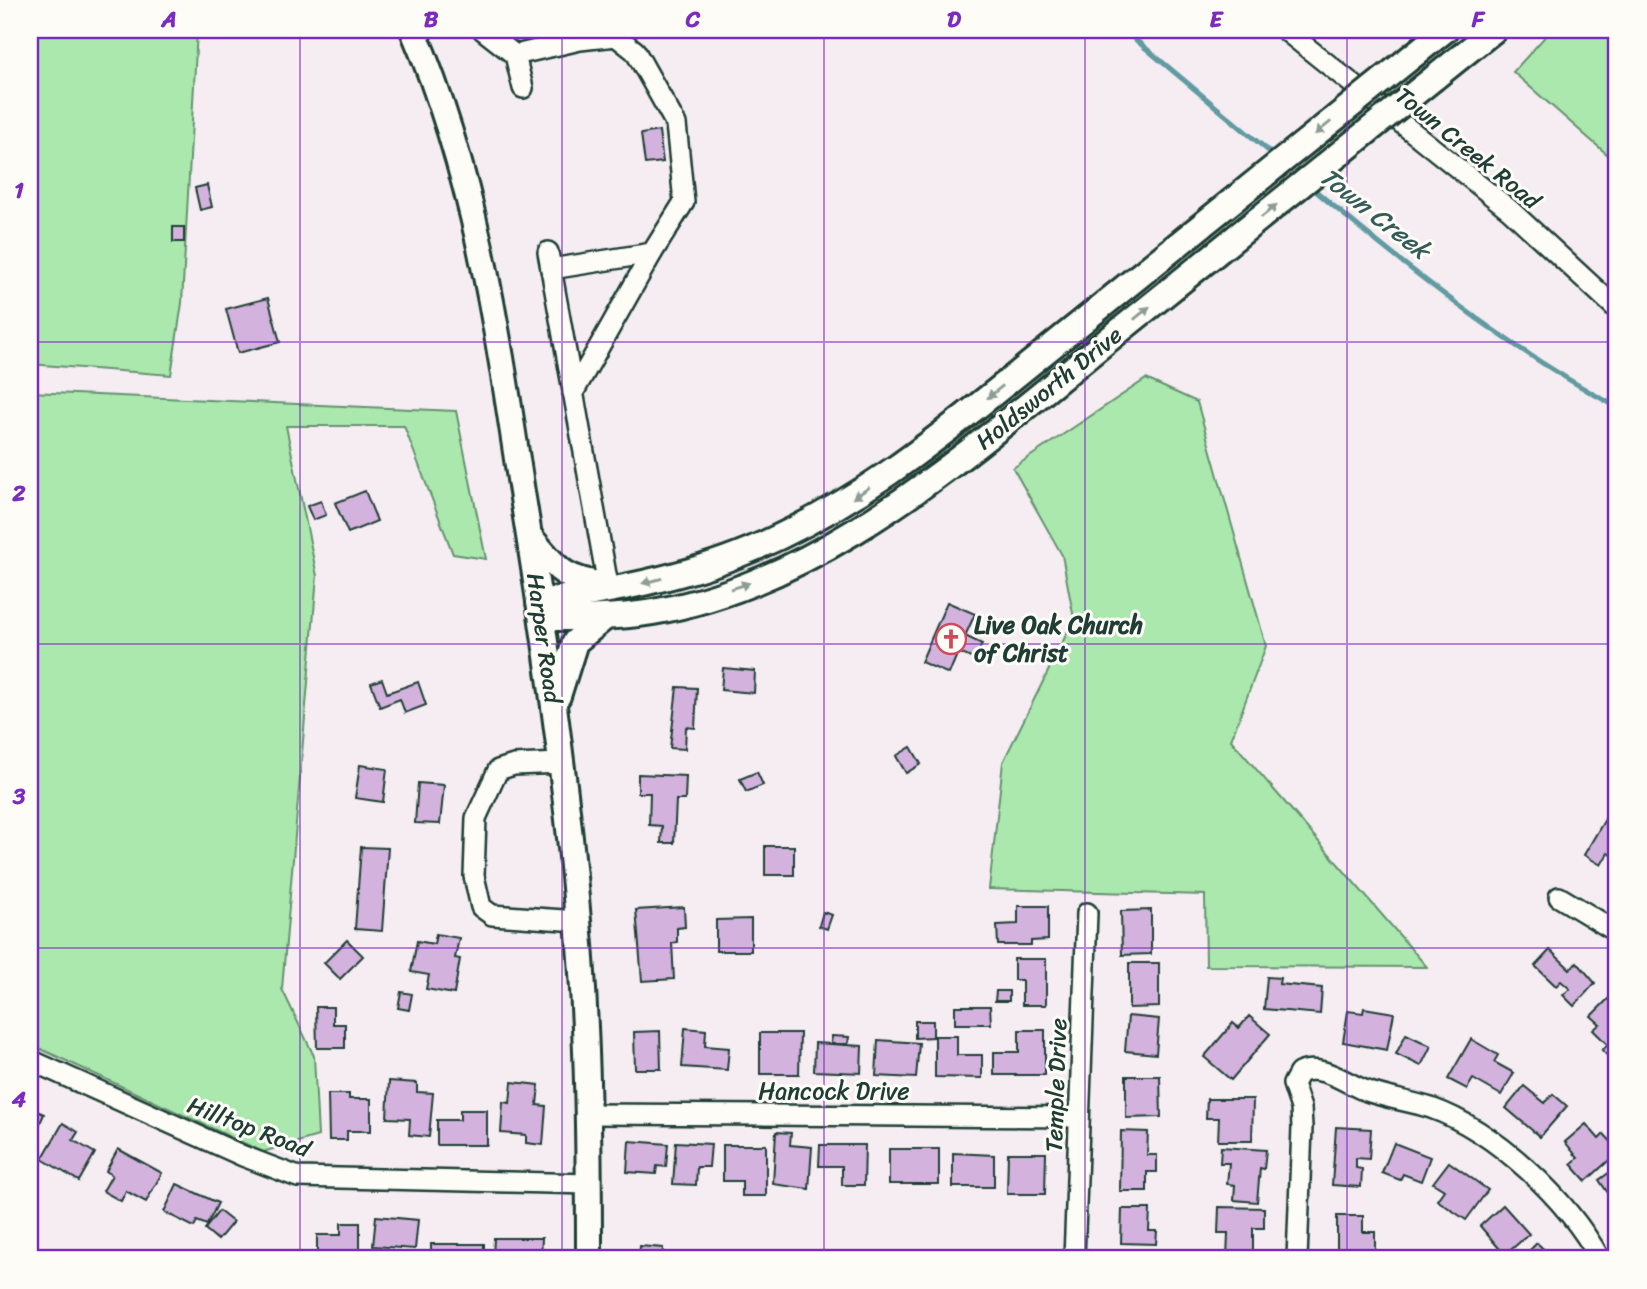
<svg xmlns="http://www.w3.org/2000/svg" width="1647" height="1289" font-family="Sriracha,sans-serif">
  <rect width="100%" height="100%" fill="#f5edf2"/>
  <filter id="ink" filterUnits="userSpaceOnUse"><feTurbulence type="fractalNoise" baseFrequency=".0143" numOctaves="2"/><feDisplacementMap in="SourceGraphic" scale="14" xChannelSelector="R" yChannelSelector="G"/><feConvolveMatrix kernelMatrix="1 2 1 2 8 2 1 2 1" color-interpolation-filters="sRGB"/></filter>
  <g filter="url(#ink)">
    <g fill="#abe8ae" stroke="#659271" stroke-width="2">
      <path d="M30,30H197L182,303L171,375L30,364Z"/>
      <path d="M1551,30H1617V163L1513,72Z"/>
      <path d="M1146,379L1197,402L1266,646L1231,740L1427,967L1206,966L1205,895L989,889L1003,762L1074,619L1062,555L1013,468Z"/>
      <path d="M30,392L456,411L486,559L453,554L404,426H286L317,576L282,989L314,1056L318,1136L263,1152L30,1044Z"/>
    </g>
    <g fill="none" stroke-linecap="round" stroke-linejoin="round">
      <g stroke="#609ba1" stroke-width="5">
        <path d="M1124,30L1277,158"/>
        <path d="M1311,187C1404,266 1510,350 1617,407"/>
      </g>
    </g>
    <g fill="#d3b2dd" stroke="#1f3d34" stroke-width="2">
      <path d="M659,131L663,162L645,164L641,134Z"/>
      <path d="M207,185L212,207L200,210L195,188Z"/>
      <rect x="173" y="227" width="11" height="15"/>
      <path d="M268,298L280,342L238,353L226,309Z"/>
      <path d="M365,491L377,521L348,533L335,503Z"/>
      <path d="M321,501L326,515L313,520L307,506Z"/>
      <path d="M947,602L975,614L965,636L982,644L975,660L958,652L949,674L921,662Z"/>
      <path d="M723,668L755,671L754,693L721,690Z"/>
      <path d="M382,679L387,693L418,682L426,705L405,713L400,699L380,707L371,683Z"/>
      <path d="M677,687L697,688L695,728L686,727L685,749L670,748Z"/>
      <path d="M911,747L921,764L906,773L896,756Z"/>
      <path d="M360,765L387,769L383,802L355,798Z"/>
      <path d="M757,772L763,785L746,792L740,779Z"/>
      <path d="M638,774L686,776L685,800H676L674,843H661L662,826L649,825L650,793H638Z"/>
      <path d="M418,783L444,785L440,824L415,823Z"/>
      <path d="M1608,814L1617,819V858L1608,853L1601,865L1584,855Z"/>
      <rect x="765" y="846" width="29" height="29"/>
      <path d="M361,847L388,848L382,931L355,929Z"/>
      <path d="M1018,906H1048V940L1031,941V945H998L997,925L1018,924Z"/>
      <path d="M684,907L685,927L677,928V942L672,943L674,979L642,981L636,910Z"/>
      <path d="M1151,910V954L1122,955L1121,911Z"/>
      <path d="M823,912L832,915L827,929L819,926Z"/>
      <path d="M751,919V951H716V920Z"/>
      <path d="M436,934L459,938L455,958L460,959L454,994L426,989L429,975L411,972L417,941L434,944Z"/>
      <path d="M347,940L363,956L340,979L324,963Z"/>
      <path d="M1550,950L1570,969L1577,962L1595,983L1574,1006L1563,995L1570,989L1561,981L1556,986L1535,966Z"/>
      <path d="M1014,959H1046V1005H1022V980H1014Z"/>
      <path d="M1129,963H1159V1007L1129,1008Z"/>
      <path d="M1267,977L1280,978L1279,984L1322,988L1320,1014L1264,1009Z"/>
      <path d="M996,991H1009V1001H995Z"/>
      <path d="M401,992L412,994L409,1010L398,1008Z"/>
      <path d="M1613,994L1617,998V1066L1602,1050L1608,1045L1593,1030L1600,1024L1591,1016Z"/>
      <path d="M955,1006H990L991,1024H955Z"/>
      <path d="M316,1007H333V1024H345V1048H317Z"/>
      <path d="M1364,1008L1394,1013L1387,1050L1343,1042L1348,1011L1363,1013Z"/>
      <path d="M1128,1016L1159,1019L1156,1054L1125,1051Z"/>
      <path d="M1249,1016L1270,1034L1231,1080L1204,1057L1233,1023L1239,1028Z"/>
      <path d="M915,1021H933V1037L915,1038Z"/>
      <path d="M685,1028L706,1030L705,1046L729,1048L727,1070L682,1067Z"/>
      <path d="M1019,1030H1045V1075H994V1052H1019Z"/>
      <path d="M660,1031L661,1069H635L634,1032Z"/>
      <path d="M760,1033H800L799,1074H760Z"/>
      <path d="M1406,1034L1431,1046L1421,1066L1396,1054Z"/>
      <path d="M832,1036L849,1037L848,1044H831Z"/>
      <path d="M935,1036H957V1055H982V1078L935,1077Z"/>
      <path d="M1471,1039L1498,1055L1494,1062L1514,1073L1501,1095L1473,1079L1467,1089L1448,1079Z"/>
      <path d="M878,1040L919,1043L916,1078L876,1076Z"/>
      <path d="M815,1043L862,1046L861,1073L814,1071Z"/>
      <path d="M1126,1076H1160L1161,1117L1126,1118Z"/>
      <path d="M389,1081L417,1083V1092L433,1093L429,1137L409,1135L410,1119L387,1118Z"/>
      <path d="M512,1082L539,1085L537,1105L546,1106L543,1145L526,1143V1135L501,1133L503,1102L510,1103Z"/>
      <path d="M1524,1086L1545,1103L1553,1094L1567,1106L1540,1137L1506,1108Z"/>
      <path d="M328,1094H349V1099H371V1131H347V1140H329Z"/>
      <path d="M1207,1099H1253L1252,1141H1218L1219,1118H1206Z"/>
      <path d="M30,1108L44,1114L30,1146Z"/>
      <path d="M460,1110H487V1145H437V1120H460Z"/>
      <path d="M63,1123L78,1132L73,1140L95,1153L79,1181L42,1159Z"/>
      <path d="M1586,1124L1599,1139L1604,1134L1617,1148V1153L1586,1181L1571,1164L1578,1158L1565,1142Z"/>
      <path d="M1336,1127L1371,1129L1369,1159L1356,1158V1168L1362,1169L1361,1187L1332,1185Z"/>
      <path d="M1121,1131L1148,1132L1147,1155H1157V1172H1147V1191H1120Z"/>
      <path d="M776,1132L791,1133L790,1145L812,1147L809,1189L773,1184Z"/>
      <path d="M629,1141L668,1144L666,1167L657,1166L656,1174L627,1172Z"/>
      <path d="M676,1142L711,1144L709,1167H697L696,1185L673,1184Z"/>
      <path d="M1394,1143L1430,1157L1421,1181L1403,1174L1400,1180L1382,1173Z"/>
      <path d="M723,1145H766V1196H742V1181H723Z"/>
      <path d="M820,1145H865L864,1185H842V1166H819Z"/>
      <path d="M1221,1147L1266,1150L1264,1169L1260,1168L1257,1202L1234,1200L1235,1185L1227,1184L1229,1163H1220Z"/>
      <path d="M118,1149L162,1173L146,1202L126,1191L121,1201L103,1191L112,1175L106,1171Z"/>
      <rect x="889" y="1149" width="50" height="35"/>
      <path d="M953,1153L994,1155V1187H953Z"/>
      <path d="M1008,1153H1046L1045,1194H1007Z"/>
      <path d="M1449,1162L1488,1190L1466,1220L1437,1200L1444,1190L1433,1183Z"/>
      <path d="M1617,1167V1206L1599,1180Z"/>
      <path d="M177,1184L218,1203L207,1225L197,1221L194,1227L164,1212Z"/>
      <path d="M1503,1205L1529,1234L1505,1255L1480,1226Z"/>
      <path d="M1219,1207L1264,1208V1228H1253V1258H1227L1228,1233H1218Z"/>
      <path d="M1122,1209H1150L1149,1231H1157L1156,1244L1121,1243Z"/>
      <path d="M219,1211L233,1222L218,1240L205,1229Z"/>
      <path d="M376,1216L418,1220L415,1249L373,1246Z"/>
      <path d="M1337,1216H1363V1232H1375V1255L1362,1256V1259H1337Z"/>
      <path d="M341,1223H360V1259H317V1235H341Z"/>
      <path d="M494,1238H542L541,1259H493Z"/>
      <path d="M1537,1243L1550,1255L1546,1259H1521Z"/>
      <rect x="431" y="1244" width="53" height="15"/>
      <path d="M640,1246L663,1248L662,1259H639Z"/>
      <rect x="1116" y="1251" width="39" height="8"/>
      <path d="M738,1253L781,1256V1259H737Z"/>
    </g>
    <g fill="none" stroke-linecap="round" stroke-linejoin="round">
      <g stroke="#1f3d34" stroke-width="24">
        <g id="minor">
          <path d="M483,30L515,55L523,88"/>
          <path d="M1285,30L1510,210L1617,309"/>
          <path d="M515,55L580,40L616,36L635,51L676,124L684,202L652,253L551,269"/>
          <path d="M548,252L609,591"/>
          <path d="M573,393L652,253"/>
          <path d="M561,763L514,765L498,770L476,818L474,876L481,907L492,915L578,921"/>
          <path d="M1559,897L1617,932"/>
          <path d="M30,1060L243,1156L298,1177L589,1184"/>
          <path d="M588,1114L1079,1117"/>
          <path d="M1074,1259L1087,913"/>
          <path d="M1297,1259L1302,1127L1301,1108L1293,1084L1299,1073C1320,1063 1344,1082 1364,1090C1385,1098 1409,1101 1431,1108C1496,1131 1568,1200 1600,1259"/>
        </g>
      </g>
      <g stroke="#1f3d34" stroke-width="30">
        <g id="major">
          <path d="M413,30C476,178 498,334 522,492C545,634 566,777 578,921C588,1033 589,1147 589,1259"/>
          <path d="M1415,54L1445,30"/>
          <path d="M1434,78L1494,30"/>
          <path d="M530,537C557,568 561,579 604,585"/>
          <path d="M539,602C610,591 683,578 750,550C852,507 930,445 1015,376C1075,327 1136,279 1196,230"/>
          <path d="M542,618C579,618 615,618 653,612C800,586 921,491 1034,400C1094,351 1155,302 1215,254"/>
          <path d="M558,696L575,642L603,619"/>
        </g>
      </g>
      <use href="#minor" stroke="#fdfcf7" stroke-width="19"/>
      <use href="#major" stroke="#fdfcf7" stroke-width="24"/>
      <g stroke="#1f3d34" stroke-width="30" stroke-linecap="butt">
        <g id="major-bridge">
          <path d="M1196,230L1415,54"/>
          <path d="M1215,254L1434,78"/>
        </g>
      </g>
      <use href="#major-bridge" stroke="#fdfcf7" stroke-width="24"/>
    </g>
    <defs><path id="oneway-solid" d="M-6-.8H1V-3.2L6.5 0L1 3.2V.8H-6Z" transform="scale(1.75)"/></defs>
    <g fill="#8e9c96">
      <use href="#oneway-solid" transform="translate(1323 128) rotate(141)"/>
      <use href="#oneway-solid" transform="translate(1269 211) rotate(-39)"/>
      <use href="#oneway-solid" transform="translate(1142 313) rotate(-39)"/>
      <use href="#oneway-solid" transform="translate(995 392) rotate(141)"/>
      <use href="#oneway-solid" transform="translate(861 493) rotate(146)"/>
      <use href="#oneway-solid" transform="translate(652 581) rotate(166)"/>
      <use href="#oneway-solid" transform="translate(740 586) rotate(-18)"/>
    </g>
  </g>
  <path fill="none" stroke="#7b2cbf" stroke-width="2" stroke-opacity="0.55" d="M300,30V1259M562,30V1259M824,30V1259M1085,30V1259M1347,30V1259M30,342H1617M30,644H1617M30,948H1617"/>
  <defs>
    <g id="church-ring" transform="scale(1.575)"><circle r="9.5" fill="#fdfcf7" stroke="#d1495b" stroke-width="1.5"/><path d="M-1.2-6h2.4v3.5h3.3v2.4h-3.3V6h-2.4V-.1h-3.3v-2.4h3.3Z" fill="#d1495b"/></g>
  </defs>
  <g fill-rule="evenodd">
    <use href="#church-ring" x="951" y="639"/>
  </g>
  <g text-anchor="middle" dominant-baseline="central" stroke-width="6" stroke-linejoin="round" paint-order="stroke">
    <g font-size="24" fill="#1f3d34" stroke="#fdfcf7">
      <text transform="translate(1468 148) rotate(39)">Town Creek Road</text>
      <text transform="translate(1049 388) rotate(-39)">Holdsworth Drive</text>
      <text transform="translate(544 638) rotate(82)">Harper Road</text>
      <text transform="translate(1056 1085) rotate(-88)">Temple Drive</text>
      <text x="834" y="1091">Hancock Drive</text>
      <text transform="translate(249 1127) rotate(21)">Hilltop Road</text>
    </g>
    <g font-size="24" font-weight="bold" fill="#1f3d34" stroke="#fdfcf7" text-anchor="start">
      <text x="974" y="625">Live Oak Church<tspan x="974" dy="28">of Christ</tspan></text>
    </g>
    <g font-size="26" font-style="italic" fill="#355c58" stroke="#fdfcf7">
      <text transform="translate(1375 213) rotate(38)">Town Creek</text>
    </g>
  </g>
  <rect width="1647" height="1289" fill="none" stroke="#fdfcf7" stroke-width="77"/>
  <rect x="38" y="38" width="1570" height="1212" fill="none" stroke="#7b2cbf" stroke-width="2.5"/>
  <g font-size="23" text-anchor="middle" font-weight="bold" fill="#7b2cbf">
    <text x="169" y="27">A</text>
    <text x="431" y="27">B</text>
    <text x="693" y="27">C</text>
    <text x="954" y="27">D</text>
    <text x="1216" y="27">E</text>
    <text x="1478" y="27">F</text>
    <text x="19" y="198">1</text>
    <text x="19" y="501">2</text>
    <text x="19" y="804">3</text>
    <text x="19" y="1107">4</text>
  </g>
</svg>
